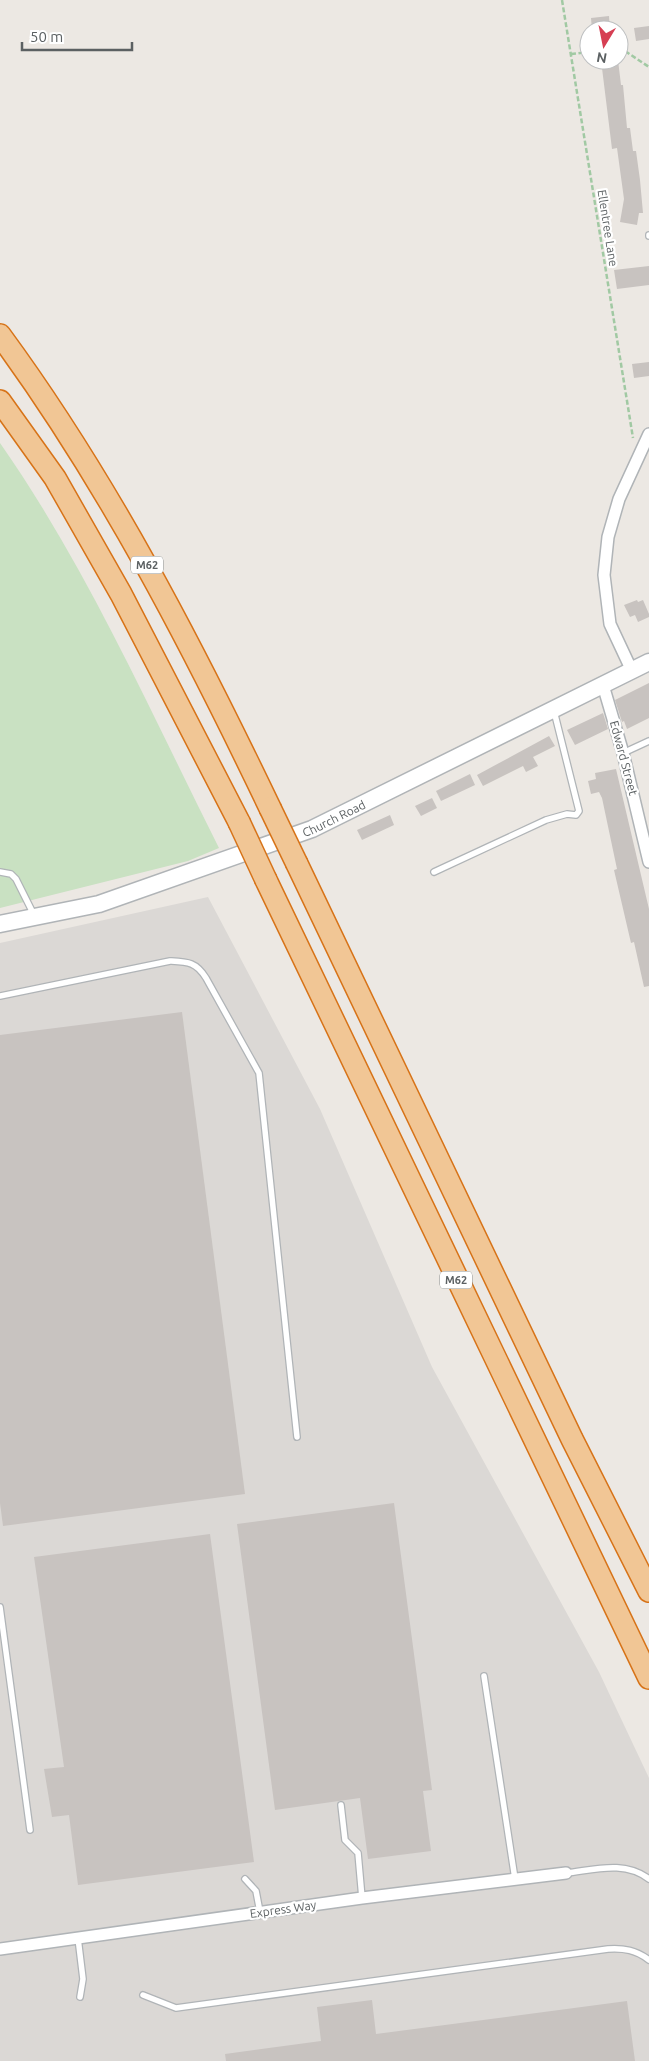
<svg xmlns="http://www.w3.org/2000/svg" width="649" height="2061" font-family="Ubuntu,sans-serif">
  <rect width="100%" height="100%" fill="#ece8e3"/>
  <path fill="#dbd8d5" d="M208,897L320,1109L432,1367L599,1672L649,1778V2061H0V943Z"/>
  <path fill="#c9e1c2" d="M0,443C87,567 151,713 219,848L188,861L0,908Z"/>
  <g fill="#c8c3c0">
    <path d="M609,16L610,30H592L591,18Z"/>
    <path d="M649,26V39L636,41L634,28Z"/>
    <path d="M601,60H618L621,85H623L627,128H630L633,151H636L640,180L643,213H639L637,225L620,222L624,199L617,148L612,149Z"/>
    <path d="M649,266V285L617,289L614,270Z"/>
    <path d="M649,362V376L634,378L632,364Z"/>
    <path d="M637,600L638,602L643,600L649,614V617L638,622L635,615L630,617L624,605Z"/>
    <path d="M649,683V718L627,729L624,721L622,722L615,700Z"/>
    <path d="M603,713L608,729L575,745L567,730Z"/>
    <path d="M549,736L555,746L533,757L538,766L526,772L523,766L483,786L477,775Z"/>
    <path d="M616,769L649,909V986L644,987L634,942L631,943L614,870L617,869L602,798L599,792L591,794L588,781L596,779L595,773Z"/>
    <path d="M470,774L475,785L441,801L436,791Z"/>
    <path d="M432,798L437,808L421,816L415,806Z"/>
    <path d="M390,815L394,825L362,840L357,830Z"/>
    <path d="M182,1012L245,1494L3,1526L0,1503V1035Z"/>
    <path d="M394,1503L432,1790L423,1791L431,1851L368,1859L360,1798L275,1810L237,1524Z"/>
    <path d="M210,1534L254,1862L78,1885L69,1815L52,1817L44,1769L64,1767L34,1557Z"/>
    <path d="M372,2000L376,2034L627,2001L635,2061H226L225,2054L321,2041L317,2007Z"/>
  </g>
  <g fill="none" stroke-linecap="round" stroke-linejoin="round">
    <g stroke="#b0b4b7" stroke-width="8">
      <g id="lane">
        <path d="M649,236V235"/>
        <path d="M623,753L649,741"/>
        <path d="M0,872L11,874L16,879L34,915"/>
        <path d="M434,872L546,820L567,814L576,815L579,811L554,711"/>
        <path d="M0,996L170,961C188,962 196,962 206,978L259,1073L297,1437"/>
        <path d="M0,1607L30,1830"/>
        <path d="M484,1676L515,1879"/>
        <path d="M341,1805L345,1840L358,1853L362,1898"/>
        <path d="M566,1873C594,1870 624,1860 649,1879"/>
        <path d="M245,1879L256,1891L260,1912"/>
        <path d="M78,1938L83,1979L80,1997"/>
        <path d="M143,1995L176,2008L608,1949C624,1948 636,1950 649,1960"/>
      </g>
    </g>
    <g stroke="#b0b4b7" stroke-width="14">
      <g id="street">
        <path d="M632,671L610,624L604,575L608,537L619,499L649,434"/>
        <path d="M603,685L623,753L649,862"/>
        <path d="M0,1949L362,1898L566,1873"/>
      </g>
    </g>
    <g stroke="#b0b4b7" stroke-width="19">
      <g id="secondary">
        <path id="s1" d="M0,924L99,904L312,829L649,662"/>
      </g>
    </g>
    <g stroke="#d77318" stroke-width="24">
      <g id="highway">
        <path d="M0,335C108,482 192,645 270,808"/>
        <path d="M0,401L55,478L121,594L239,822"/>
        <path d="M297,864L572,1439L649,1591"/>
        <path d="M266,880L649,1678"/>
      </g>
    </g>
    <g stroke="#a1c9a3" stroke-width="2.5" stroke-dasharray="5 2.5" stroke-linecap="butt">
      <path d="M562,0L633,438"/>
      <path d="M619,47L649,67"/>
      <path d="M571,54L589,52"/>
    </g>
    <use href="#lane" stroke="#fff" stroke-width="5.5"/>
    <use href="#street" stroke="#fff" stroke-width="11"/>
    <use href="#secondary" stroke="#fff" stroke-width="16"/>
    <use href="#highway" stroke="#f1c695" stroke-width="21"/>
    <g stroke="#d77318" stroke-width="24" stroke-linecap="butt">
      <g id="highway-bridge">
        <path d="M270,808L297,864"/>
        <path d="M239,822L266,880"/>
      </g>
    </g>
    <use href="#highway-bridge" stroke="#f1c695" stroke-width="21"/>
  </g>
  <g text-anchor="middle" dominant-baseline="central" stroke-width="4.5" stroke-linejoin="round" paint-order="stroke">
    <g fill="#fff" stroke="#8c9091" stroke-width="1">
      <rect x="131" y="556.5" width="32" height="17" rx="4"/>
      <rect x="440" y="1271.5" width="32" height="17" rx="4"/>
    </g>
    <g font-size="11" font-weight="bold" fill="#5b6062">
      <text x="147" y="565">M62</text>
      <text x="456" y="1280">M62</text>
    </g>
    <g font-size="12" fill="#5b6062" stroke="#fff">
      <text transform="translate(608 228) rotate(81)">Ellentree Lane</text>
      <text transform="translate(624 758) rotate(75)">Edward Street</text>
      <text stroke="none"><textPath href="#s1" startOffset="351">Church Road</textPath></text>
      <text transform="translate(283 1909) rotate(-8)">Express Way</text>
    </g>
  </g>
  <g transform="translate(604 45) rotate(190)"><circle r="24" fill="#ffffff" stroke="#bdbfc0"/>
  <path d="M0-4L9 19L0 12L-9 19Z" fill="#d63f53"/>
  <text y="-8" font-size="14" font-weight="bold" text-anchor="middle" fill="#5b6062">N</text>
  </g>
  <path d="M22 42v8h110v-8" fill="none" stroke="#5b6062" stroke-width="2.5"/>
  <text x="30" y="42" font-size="15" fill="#5b6062" stroke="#ffffff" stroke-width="4" paint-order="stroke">50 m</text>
</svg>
